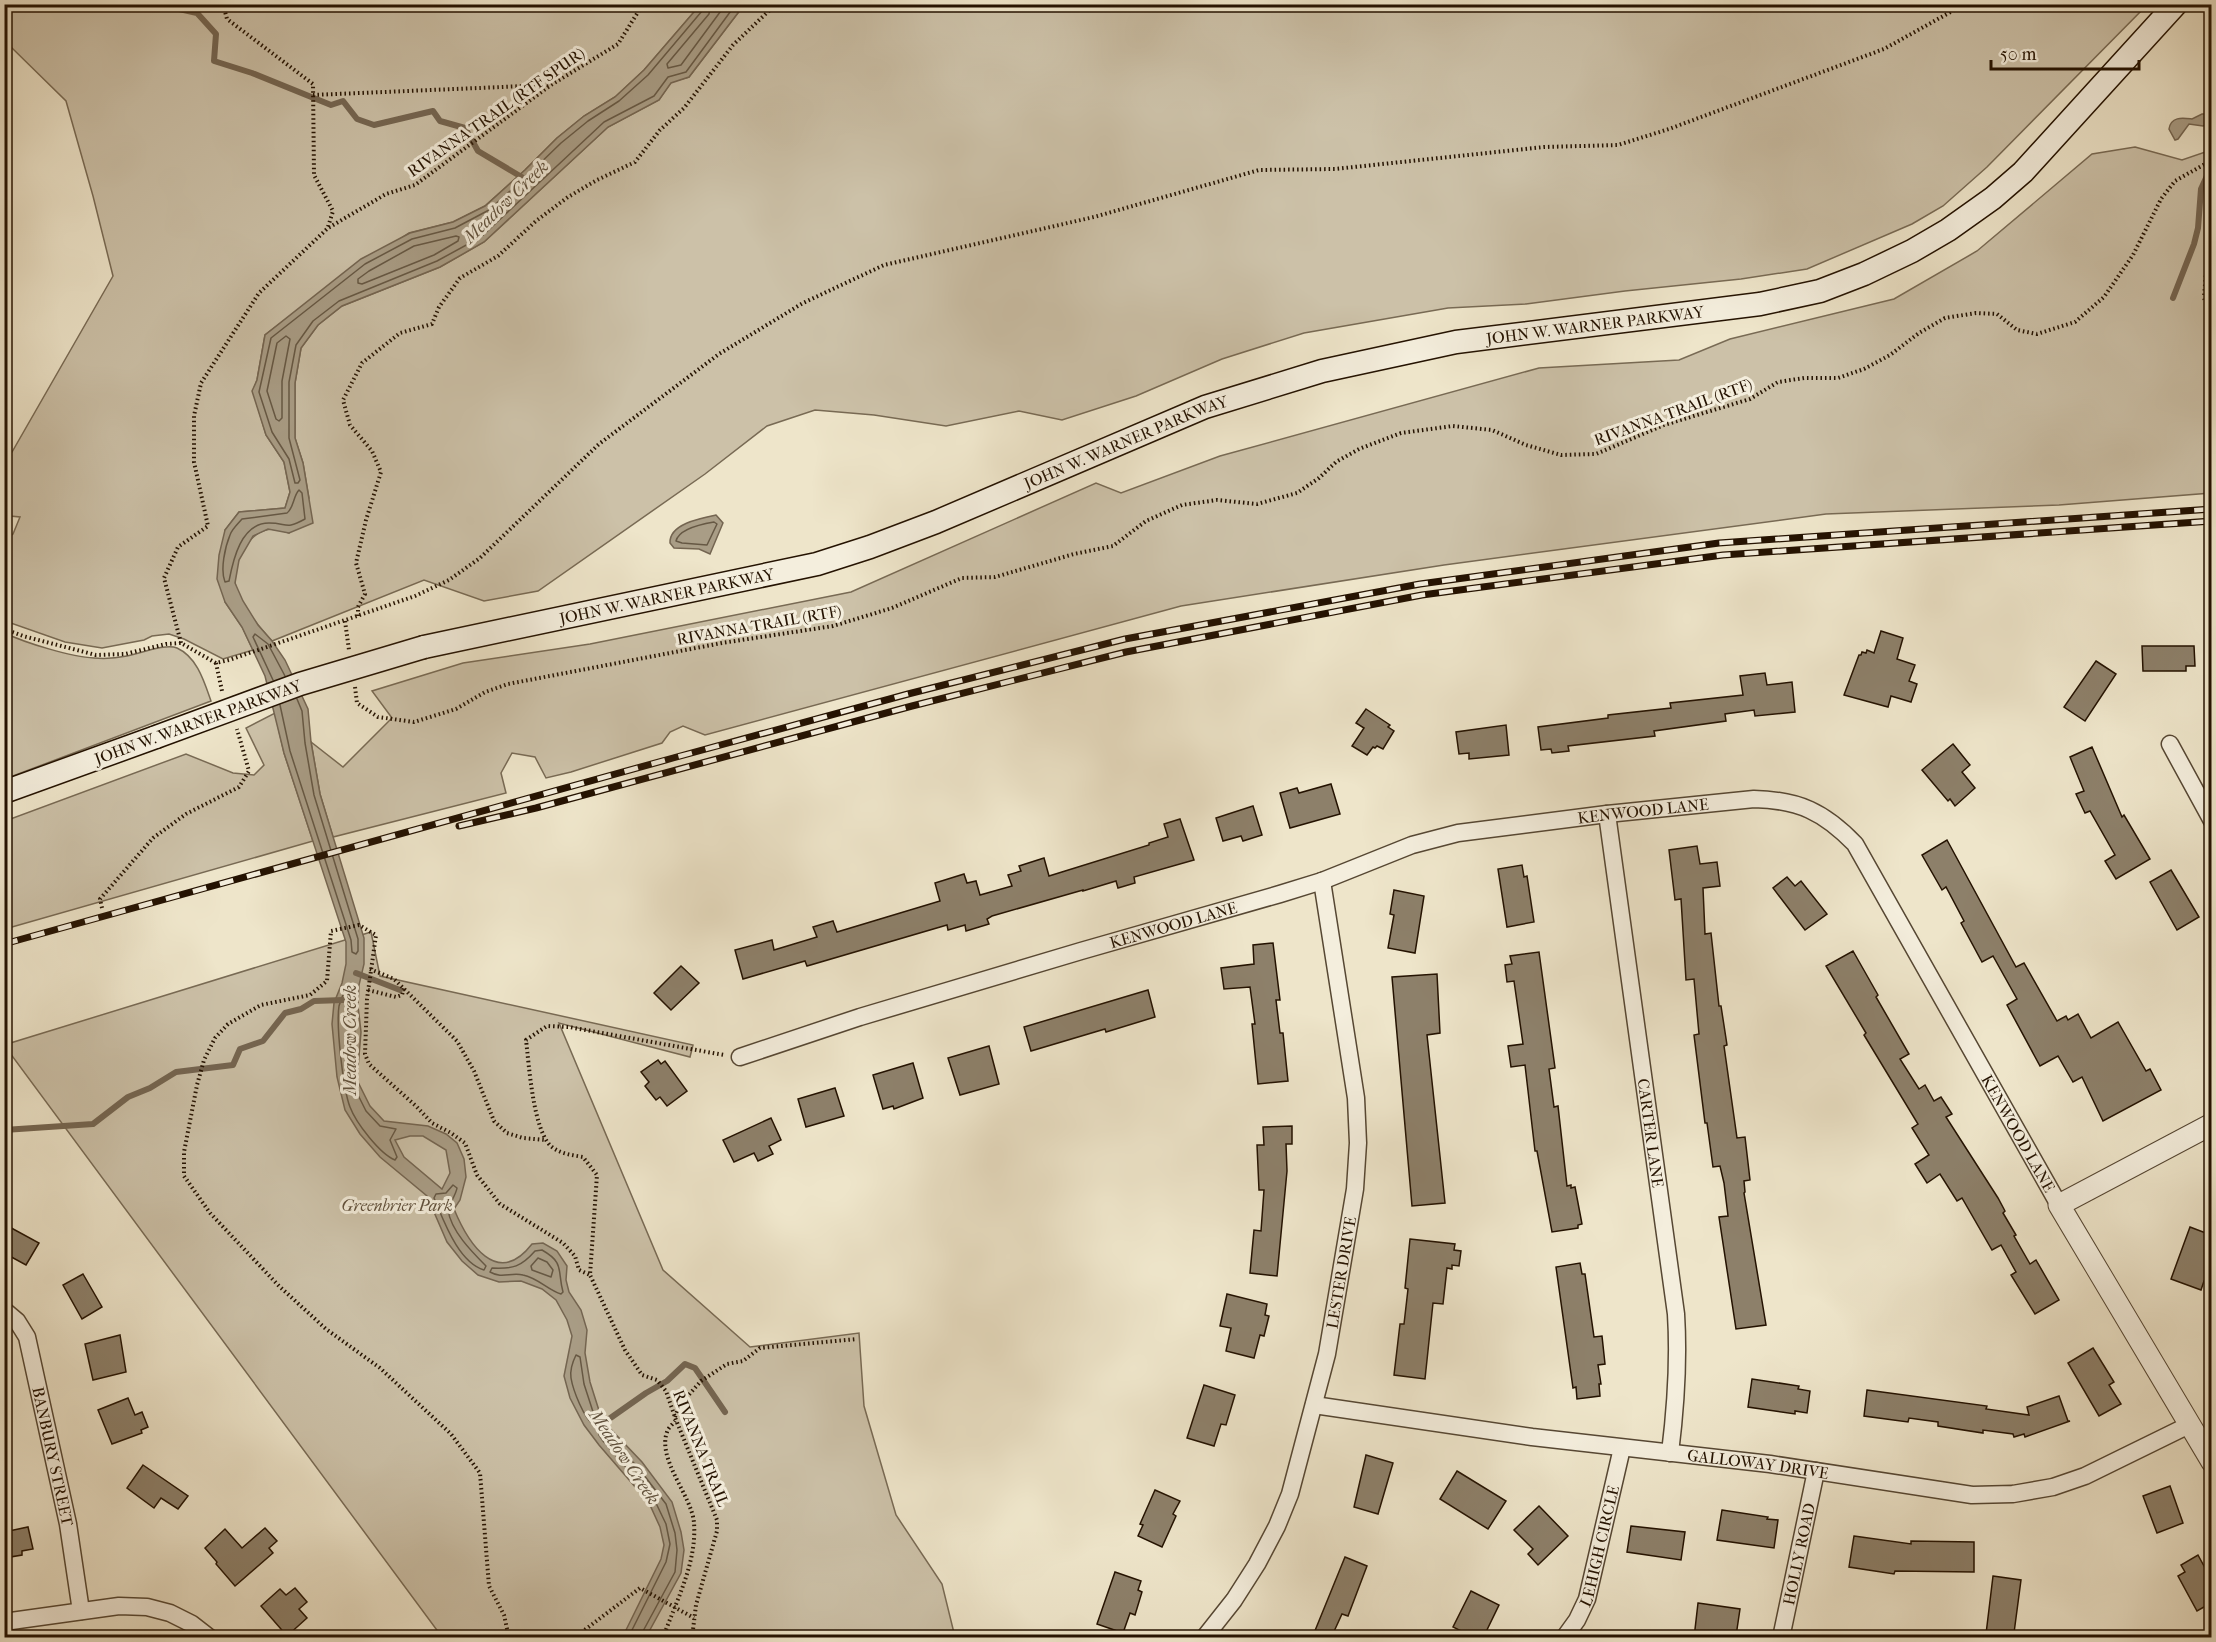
<svg xmlns="http://www.w3.org/2000/svg" width="2216" height="1642" font-family="'IM FELL French Canon',serif">
  <rect width="100%" height="100%" fill="#eee5ca"/>
  <filter id="stains"><feTurbulence type="fractalNoise" baseFrequency=".00333" numOctaves="4"/><feColorMatrix values="0 0 0 0 .2 0 0 0 0 .09 0 0 0 0 .02 0 0 0 .5 -.17"/></filter>
  <radialGradient id="worn" r=".72"><stop offset=".6" stop-color="#630" stop-opacity="0"/><stop offset="1" stop-color="#630" stop-opacity=".3"/></radialGradient>
  <g fill="#ccc1a8" stroke="#786a54" stroke-width="1.5">
    <path d="M5,5H700L644,70L615,97L584,116L557,138L525,170L485,206L453,222L409,233L324,290L265,335L257,380L253,391L266,435L284,462L290,492L285,508L239,512L225,530V602L242,627L253,650L223,659L184,639L169,634L152,636L144,640L102,648L65,642L5,621V540L13,534L20,517L10,516L5,504V452H12L113,276L93,196L66,101L11,47L5,43Z"/>
    <path d="M744,5H2147L1987,167L1943,206L1912,224L1807,269L1741,279L1625,291L1526,304L1448,308L1304,333L1222,359L1136,396L1062,420L1019,411L946,426L874,415L815,410L767,426L705,474L538,591L484,601L424,580L272,641C260,628 237,601 235,582C234,563 247,535 266,530C273,528 283,531 289,533L309,498L303,463L295,438V383L301,348L318,325L342,306L440,267L484,242L608,127L659,100L671,82L689,77Z"/>
    <path d="M2135,147L2182,160L2211,150V493L2059,505L1826,514L1444,565L1181,606L705,735L683,726L670,732L662,743L571,772L546,778L535,757L512,753L501,773L506,793L333,837L320,794L311,742L343,767L392,718L372,691L463,663L590,644L851,592L1096,483L1121,493L1220,456L1539,368L1679,360L1730,339L1894,299L1977,251L2092,154Z"/>
    <path d="M5,633C25,643 72,657 94,658C104,659 117,658 127,656C139,654 166,643 177,648C197,657 204,681 211,701L5,779Z"/>
    <path d="M275,713L284,753L313,841L5,929V821L186,754L233,773L254,775L264,765L246,728Z"/>
    <path d="M371,932L380,976L693,1045L690,1057L559,1023L663,1270L750,1347L859,1333L864,1406L896,1515L942,1584L955,1637H442L4,1045Z"/>
  </g>
  <g fill="#a99d86" stroke="#746551" stroke-width="1.5" fill-rule="evenodd">
    <path d="M700,5H744L689,77L671,83L659,100L608,127L484,242L440,267L342,306L318,325L301,348L295,383V438L303,463L313,523L289,533L268,529L253,536L239,560L235,583L243,601L258,625L272,641L285,660L308,709L311,742L320,794L364,938V964L359,985L358,1006L361,1032L357,1080L370,1106L384,1121L428,1126L446,1134L457,1143L464,1159L466,1177L460,1200L454,1209C468,1243 497,1289 532,1244L543,1243L557,1251L567,1266L566,1280L569,1292L581,1310L587,1330L585,1353L590,1382L602,1420L642,1462L672,1502L681,1532L684,1550L681,1573L646,1637H617L625,1632L661,1559L664,1545L660,1527L649,1503L599,1445L584,1425L570,1398L564,1376L572,1336L567,1320L556,1300L542,1289L521,1281L499,1282L478,1275L462,1261L447,1242L427,1196L380,1157L360,1134L345,1110L337,1077L332,1024L334,1003L342,983L346,964V942L284,753L265,676L242,627L225,602L217,579L219,555L225,530L239,512L285,508L290,492L284,462L266,435L252,391L257,380L265,335L361,259L410,233L453,222L485,206L525,170L557,138L584,116L615,97L644,70ZM410,1136H423L446,1150L450,1173L442,1189L404,1157L395,1140Z"/>
    <path d="M2202,114H2206L2209,119V124L2203,126L2189,124L2178,139L2175,140L2169,129C2171,116 2183,118 2192,119Z"/>
    <path d="M716,515L723,523L710,554L699,549L674,548L670,543C669,524 701,518 716,515Z"/>
  </g>
  <g fill="none" stroke-linecap="round" stroke-linejoin="round">
    <g stroke="#665844" stroke-width="1.5">
      <path d="M704,4L702,11L648,75L619,101L588,121L561,143L529,174L489,210L455,228L412,239L365,264L271,338L259,392L272,432L289,459L295,483H298L300,480L289,438V382L296,345L313,321L339,301L437,261L481,237L604,122L654,96L668,77L686,72L736,4"/>
      <path d="M711,4L709,14L667,64L668,68L681,65L726,4"/>
      <path d="M456,236L459,237L458,241L434,255L362,284L358,283V279L369,271L414,246Z"/>
      <path d="M286,336L290,339L282,381V418L279,421L276,419L267,391L277,343Z"/>
      <path d="M299,490L302,493L305,519C285,530 288,523 269,523C241,523 233,560 229,581L225,582C220,570 225,547 230,535C232,529 238,524 242,519L287,513C294,508 293,496 299,490Z"/>
      <path d="M714,522L717,524L707,545L682,543L676,541C679,529 702,524 714,522Z"/>
      <path d="M273,680L253,637L255,634L268,644L285,676"/>
      <path d="M280,705L290,751L351,940L352,952L356,954L358,951V939L314,795L305,743L302,711L297,699"/>
      <path d="M349,985L353,988L352,1006L355,1032L351,1081L366,1111L380,1126L396,1129L390,1140L397,1157L395,1160C380,1154 356,1123 350,1107C343,1089 336,1025 339,1006C341,999 345,990 349,985Z"/>
      <path d="M453,1185L457,1188C456,1195 448,1206 448,1210C451,1231 472,1252 486,1266L484,1270C458,1262 444,1221 434,1198L436,1194L446,1193Z"/>
      <path d="M542,1250C565,1263 557,1270 563,1292L561,1294C548,1290 538,1278 523,1275C511,1272 502,1279 490,1272L492,1268C513,1269 521,1267 535,1251Z"/>
      <path d="M538,1258L547,1262L553,1270L551,1277L532,1270L531,1266Z"/>
      <path d="M576,1355L580,1357L584,1384L596,1421L594,1425C584,1419 573,1390 571,1378C570,1371 573,1361 576,1355Z"/>
      <path d="M628,1638L666,1562L670,1544L666,1524L654,1499L603,1441L599,1435L602,1432L637,1466L666,1504L675,1533L677,1550L675,1572L642,1633L641,1638"/>
    </g>
    <g stroke="#746551" stroke-width="6">
      <path d="M157,4L197,13L216,34L214,61L252,73L331,105L343,101L357,119L374,125L433,111L440,121L465,128L478,151L525,179"/>
      <path d="M2173,298L2194,244L2198,228L2201,189L2212,165"/>
      <path d="M356,973L400,990"/>
      <path d="M4,1130L93,1124L128,1097L150,1088L176,1072L233,1065L240,1049L263,1041L285,1013L301,1009L314,1001L343,1000"/>
      <path d="M599,1426L646,1393L667,1381L685,1364L695,1368L725,1412"/>
    </g>
  </g>
  <g fill="#8d806a" stroke="#241201" stroke-width="1.5">
    <path d="M1881,631L1903,638L1897,659L1915,665L1909,681L1917,684L1911,702L1891,696L1888,707L1844,695L1859,655H1861L1862,652L1866,653L1867,650L1874,653Z"/>
    <path d="M2142,646H2194L2195,666H2186V671H2143Z"/>
    <path d="M2096,661L2116,674L2085,721L2064,707Z"/>
    <path d="M1765,673L1767,685L1792,682L1795,712L1755,716L1754,710L1725,714L1726,721L1654,731L1655,736L1568,746L1569,751L1552,753L1551,749L1541,750L1538,727L1608,718V715L1671,708L1670,703L1743,695L1740,676Z"/>
    <path d="M1366,709L1390,725L1388,727L1394,731L1383,749L1377,746L1375,748L1373,747L1367,755L1352,746L1364,728L1356,723Z"/>
    <path d="M1506,725L1509,755L1469,759V753L1459,754L1456,732Z"/>
    <path d="M1953,744L1970,765L1962,772L1975,788L1955,806L1950,799L1948,801L1922,770Z"/>
    <path d="M2092,747L2122,817L2124,815L2150,859L2116,879L2105,861L2115,855L2090,811L2085,813L2076,794L2084,791L2070,757Z"/>
    <path d="M1331,784L1340,814L1290,828L1280,793L1297,788L1299,793Z"/>
    <path d="M1253,806L1262,835L1243,841L1241,836L1223,841L1216,818Z"/>
    <path d="M1180,819L1194,860L1134,877L1135,883L1118,888L1116,881L1083,891V890L992,916L987,919L989,924L966,931L965,925L948,930L947,925L807,966L805,961L743,979L735,950L772,940L774,950L817,937L813,927L833,921L837,932L940,901L935,883L964,874L967,883L976,881L980,895L1012,886L1008,875L1021,871L1019,866L1044,858L1049,876L1149,845V843L1168,837L1164,824Z"/>
    <path d="M1947,840L2016,967L2024,963L2057,1021L2066,1016L2068,1020L2078,1014L2091,1038L2118,1022L2146,1071L2150,1069L2161,1090L2103,1121L2082,1077L2073,1082L2058,1056L2040,1066L2007,1005L2017,999L1993,956L1982,962L1961,923L1964,921L1946,887L1942,890L1922,855Z"/>
    <path d="M1697,846L1700,864L1717,862L1720,886L1703,888L1705,934L1711,933L1719,1006H1721L1727,1045L1724,1046L1737,1138L1745,1137L1750,1180L1744,1181L1745,1192L1744,1193L1766,1325L1736,1329L1719,1217L1728,1216L1724,1183L1720,1166L1713,1167L1707,1123H1705L1694,1035L1699,1034L1694,979L1686,980L1681,899L1675,900L1669,850Z"/>
    <path d="M1522,865L1524,877L1527,876L1534,922L1507,927L1498,869Z"/>
    <path d="M2171,870L2199,917L2177,930L2150,882Z"/>
    <path d="M1787,877L1795,886L1801,881L1827,914L1805,930L1773,888Z"/>
    <path d="M1394,890L1424,896L1415,953L1388,948L1394,915L1390,914Z"/>
    <path d="M1273,943L1280,1000H1276L1280,1033H1283L1288,1081L1258,1084L1252,1024H1255L1250,987L1224,989L1221,968L1254,964L1253,945Z"/>
    <path d="M1853,951L1878,995L1876,997L1909,1054L1900,1059L1919,1089L1925,1085L1934,1101L1941,1097L1952,1114L1946,1117L1998,1198L2005,1211L2003,1213L2016,1235L2014,1236L2030,1264L2036,1260L2059,1300L2035,1314L2011,1275L2016,1272L2001,1245L1992,1250L1962,1198L1957,1201L1940,1174L1927,1183L1915,1164L1929,1155L1912,1128L1918,1124L1864,1035L1866,1033L1826,966Z"/>
    <path d="M1539,952L1555,1068L1549,1069L1554,1107L1558,1106L1567,1186L1571,1185V1188L1575,1187L1582,1224L1578,1225V1228L1552,1232L1537,1151H1535L1525,1065L1511,1067L1508,1046L1523,1044L1514,981L1507,982L1505,965L1512,964L1510,956Z"/>
    <path d="M681,966L699,983L671,1010L654,993Z"/>
    <path d="M1437,974L1440,1033L1427,1035L1445,1203L1412,1206L1392,977Z"/>
    <path d="M1148,990L1155,1017L1106,1032L1105,1029L1031,1051L1024,1027Z"/>
    <path d="M989,1046L999,1084L960,1095L948,1058Z"/>
    <path d="M658,1060L661,1064L665,1061L687,1091L667,1106L660,1097L656,1100L645,1086L649,1082L641,1072Z"/>
    <path d="M913,1063L923,1098L894,1109L893,1106L883,1109L873,1075Z"/>
    <path d="M835,1088L844,1116L806,1127L798,1099Z"/>
    <path d="M771,1118L781,1140L769,1146L773,1154L758,1161L754,1153L734,1162L723,1140Z"/>
    <path d="M1292,1126V1144H1286L1287,1171L1277,1276L1250,1273L1254,1230L1261,1231L1264,1190H1259L1257,1145H1264L1263,1127Z"/>
    <path d="M4,1224L39,1243L26,1265L4,1253Z"/>
    <path d="M2190,1227L2211,1235V1284L2204,1281L2201,1290L2171,1279Z"/>
    <path d="M1410,1239L1455,1244L1454,1250L1461,1251L1459,1266L1452,1265V1269L1447,1268L1443,1304L1433,1303L1425,1379L1394,1375L1400,1324H1404L1408,1289L1405,1288Z"/>
    <path d="M1580,1263L1582,1274H1585L1594,1337L1602,1336L1605,1364L1598,1365L1601,1384H1599L1600,1396L1577,1399L1576,1387L1573,1388L1556,1267Z"/>
    <path d="M83,1274L102,1307L82,1319L63,1285Z"/>
    <path d="M1227,1294L1267,1304L1265,1315L1269,1316L1264,1336L1260,1335L1254,1358L1226,1351L1231,1328L1220,1326Z"/>
    <path d="M120,1335L126,1372L93,1380L85,1344Z"/>
    <path d="M2093,1348L2114,1382L2109,1385L2121,1404L2099,1416L2068,1363Z"/>
    <path d="M1752,1379L1799,1386L1798,1389L1810,1391L1807,1413L1795,1411V1414L1748,1407Z"/>
    <path d="M1204,1385L1235,1395L1226,1425L1221,1424L1214,1446L1187,1438Z"/>
    <path d="M1867,1390L1987,1406L1986,1409L2029,1415L2027,1407L2059,1396L2068,1421H2070L2025,1437L2024,1434L2014,1437L2013,1434L1983,1430V1433L1938,1426V1422L1909,1418L1908,1422L1864,1416Z"/>
    <path d="M128,1398L135,1415L142,1412L148,1427L141,1430L142,1433L112,1444L98,1410Z"/>
    <path d="M1366,1455L1393,1463L1378,1514L1354,1507Z"/>
    <path d="M143,1465L188,1496L178,1509L161,1498L154,1508L127,1488Z"/>
    <path d="M1457,1471L1506,1501L1488,1529L1440,1499Z"/>
    <path d="M2170,1486L2183,1523L2157,1533L2143,1496Z"/>
    <path d="M1155,1490L1180,1501L1173,1514L1176,1516L1162,1547L1138,1536L1143,1525L1140,1524Z"/>
    <path d="M1539,1506L1568,1536L1538,1565L1528,1554L1533,1549L1514,1530Z"/>
    <path d="M1722,1510L1768,1517L1767,1519L1778,1520L1774,1548L1717,1540Z"/>
    <path d="M1631,1526L1685,1532L1681,1560L1627,1552Z"/>
    <path d="M28,1527L33,1549L22,1551V1555L4,1558V1532Z"/>
    <path d="M265,1528L277,1541L269,1548L273,1553L235,1586L216,1564L217,1562L205,1548L225,1529L242,1548Z"/>
    <path d="M1854,1536L1911,1544V1541L1974,1542V1572L1895,1571L1894,1574L1849,1567Z"/>
    <path d="M2198,1555L2211,1579V1603L2197,1611L2178,1576L2185,1572L2181,1565Z"/>
    <path d="M1345,1557L1367,1566L1348,1616L1342,1614L1331,1638H1312Z"/>
    <path d="M1115,1572L1141,1581L1138,1590L1142,1592L1135,1615L1130,1613L1123,1633L1097,1624Z"/>
    <path d="M1993,1576L2021,1580L2014,1633L2005,1632V1637L1986,1634Z"/>
    <path d="M295,1588L307,1602L299,1609L307,1618L287,1636L261,1606L280,1589L286,1595Z"/>
    <path d="M1471,1591L1499,1605L1483,1638H1475L1453,1627Z"/>
    <path d="M1698,1603L1740,1609L1736,1636L1722,1634L1721,1638H1694Z"/>
  </g>
  <g fill="none" stroke-linecap="round" stroke-linejoin="round">
    <g stroke="#564733" stroke-width="19">
      <g id="minor">
        <path d="M2170,744L2212,821"/>
        <path id="s1" d="M1607,814L1676,1314C1679,1362 1676,1405 1670,1453"/>
        <path id="s2" d="M740,1057L860,1017L1081,951L1280,894L1322,881L1412,845L1458,833L1607,814L1754,799C1799,800 1824,812 1855,844L2059,1205"/>
        <path id="s3" d="M4,1310L17,1321L27,1337L68,1524L81,1611"/>
        <path id="s4" d="M1314,1405L1532,1437L1770,1464L1972,1495L2013,1494L2053,1487L2085,1476L2189,1425"/>
        <path d="M4,1622L119,1606L147,1607L170,1613L192,1624L210,1638"/>
        <path id="s5" d="M1204,1638L1234,1600L1257,1564L1277,1526L1290,1494L1327,1354L1355,1189L1358,1143L1356,1098L1322,881"/>
        <path id="s6" d="M1564,1638L1577,1620L1587,1599L1622,1448"/>
        <path id="s7" d="M1781,1638L1816,1471"/>
      </g>
    </g>
    <g stroke="#564733" stroke-width="23">
      <path id="tertiary" d="M2212,1124L2059,1205L2212,1462"/>
    </g>
    <g stroke="#241201" stroke-width="25">
      <g id="secondary">
        <path id="s8" d="M424,647L817,564L870,547L936,522L1205,407L1322,371L1456,342L1760,304L1820,291L1864,274L1912,251L1948,230L1993,198L2023,172L2176,4"/>
        <path d="M4,792L156,737"/>
      </g>
    </g>
    <g stroke="#241201" stroke-width="4" stroke-dasharray="1.5 3" stroke-linecap="butt">
      <path d="M223,4L227,19L313,84L314,175L333,211L328,227"/>
      <path d="M313,95L549,85"/>
      <path d="M2212,195L2204,298L2212,318"/>
      <path d="M358,616V607L365,594L356,563L366,520L381,472L372,451L350,425L343,400L362,363L400,333L432,324L439,307L460,278L498,256L536,221L568,197L597,180L635,162L660,130L684,108L733,45L776,4"/>
      <path d="M345,621L349,650"/>
      <path d="M4,629L23,636L96,655L125,654L166,644L181,643L216,663L229,660L415,596L449,580L480,558L599,444L719,354L803,303L884,265L1094,217L1259,170L1335,169L1544,147L1618,145L1669,129L1884,49L1965,4"/>
      <path d="M181,643L164,578L178,547L208,526L194,462V416L201,383L259,293L328,228L386,194L415,185L551,85L618,44L643,4"/>
      <path d="M216,663L222,691"/>
      <path d="M355,687L357,703L378,717L414,722L456,709L485,692L508,684L722,643L833,626L892,608L962,578L995,577L1074,554L1113,546L1146,521L1182,505L1217,500L1257,504L1297,493L1319,478L1336,462L1359,449L1401,433L1453,426L1492,430L1526,445L1561,455L1596,454L1664,425L1750,399L1778,382L1804,378H1838L1864,369L1890,355L1919,333L1945,318L1976,313L1997,314L2017,330L2037,334L2075,322L2104,297L2133,255L2161,199L2175,181L2212,160"/>
      <path d="M102,908L100,899L153,838L186,814L239,787L249,771L237,729"/>
      <path d="M370,969L394,979L457,1041L474,1071L494,1121L507,1133L523,1138L546,1140"/>
      <path d="M368,990L396,997L402,995L404,988"/>
      <path d="M675,1417L679,1406L701,1381L727,1364L743,1361L760,1348L857,1339"/>
      <path d="M509,1638L504,1615L489,1586L480,1473L451,1434L380,1368L326,1329L279,1286L210,1213L184,1176V1152L197,1085L204,1060L215,1038L228,1024L261,1005L310,995L327,981L331,931L359,925L376,935L367,999L365,1054L369,1064L416,1106L432,1123L451,1133L465,1143L477,1175L500,1204L563,1243L575,1256L579,1270L590,1275"/>
      <path d="M574,1638L640,1588L694,1618"/>
      <path d="M663,1638C676,1601 697,1563 694,1523C692,1496 657,1460 667,1432C668,1428 673,1424 675,1421"/>
      <path d="M692,1638L696,1605L717,1531V1520L676,1420L666,1391L657,1380L642,1375L625,1350L590,1275L597,1175L583,1157C572,1155 561,1154 552,1147C533,1132 529,1064 526,1040L547,1026L569,1027L724,1055"/>
    </g>
    <use href="#minor" stroke="#f4eedd" stroke-width="16"/>
    <use href="#tertiary" stroke="#f4eedd" stroke-width="21"/>
    <use href="#secondary" stroke="#f4eedd" stroke-width="22"/>
    <g stroke="#241201" stroke-width="7">
      <g id="rail">
        <path d="M459,826L536,808L912,706L1126,652L1422,595L1723,555L2212,521"/>
        <path d="M4,944L673,758L908,694L1125,639L1420,584L1719,543L2212,509"/>
      </g>
    </g>
    <use href="#rail" stroke="#f4eedd" stroke-width="4.5" stroke-dasharray="14" stroke-linecap="butt"/>
    <g stroke="#241201" stroke-width="25" stroke-linecap="butt">
      <path id="secondary-bridge" d="M156,737L300,684L424,647"/>
    </g>
    <use href="#secondary-bridge" stroke="#f4eedd" stroke-width="22"/>
  </g>
  <g text-anchor="middle" dominant-baseline="central" stroke-width="6" stroke-linejoin="round" paint-order="stroke">
    <g font-size="16" fill="#241201" stroke="#f4eedd">
      <text transform="translate(496 112) rotate(-35)">RIVANNA TRAIL (RTF SPUR)</text>
      <text stroke="none"><textPath href="#s8" startOffset="1220">JOHN W. WARNER PARKWAY</textPath></text>
      <text transform="translate(1673 412) rotate(-20)">RIVANNA TRAIL (RTF)</text>
      <text stroke="none"><textPath href="#s8" startOffset="734">JOHN W. WARNER PARKWAY</textPath></text>
      <text stroke="none"><textPath href="#s8" startOffset="248">JOHN W. WARNER PARKWAY</textPath></text>
      <text transform="translate(759 625) rotate(-10)">RIVANNA TRAIL (RTF)</text>
      <text transform="translate(198 722) rotate(-20)">JOHN W. WARNER PARKWAY</text>
      <text stroke="none"><textPath href="#s2" startOffset="939">KENWOOD LANE</textPath></text>
      <text stroke="none"><textPath href="#s2" startOffset="453">KENWOOD LANE</textPath></text>
      <text stroke="none"><textPath href="#s1" startOffset="322">CARTER LANE</textPath></text>
      <text stroke="none"><textPath href="#s2" startOffset="1497">KENWOOD LANE</textPath></text>
      <text stroke="none"><textPath href="#s5" startOffset="396">LESTER DRIVE</textPath></text>
      <text transform="translate(701 1448) rotate(68)">RIVANNA TRAIL</text>
      <text stroke="none"><textPath href="#s3" startOffset="158">BANBURY STREET</textPath></text>
      <text stroke="none"><textPath href="#s4" startOffset="448">GALLOWAY DRIVE</textPath></text>
      <text stroke="none"><textPath href="#s6" startOffset="100">LEHIGH CIRCLE</textPath></text>
      <text stroke="none"><textPath href="#s7" startOffset="86">HOLLY ROAD</textPath></text>
    </g>
    <g font-size="16" font-style="italic" fill="#5f4f3b" stroke="#f4eedd">
      <text x="397" y="1205">Greenbrier Park</text>
    </g>
    <g font-size="18" font-style="italic" fill="#60513d" stroke="#f4eedd">
      <text transform="translate(506 202) rotate(-44)">Meadow Creek</text>
      <text transform="translate(350 1040) rotate(-90)">Meadow Creek</text>
      <text transform="translate(624 1457) rotate(56)">Meadow Creek</text>
    </g>
  </g>
  <rect width="2216" height="1642" fill="none" stroke="#eee5ca" stroke-width="24"/>
  <rect x="6" y="6" width="2204" height="1630" fill="none" stroke="#241201" stroke-width="3"/>
  <rect x="12" y="12" width="2192" height="1618" fill="none" stroke="#241201" stroke-width="1.5"/>
  <path d="M1991 60v9h148v-9" fill="none" stroke="#241201" stroke-width="3"/>
  <text x="2000" y="60" font-size="18" fill="#241201" stroke="#f4eedd" stroke-width="4.5" paint-order="stroke">50 m</text>
  <rect width="100%" height="100%" filter="url(#stains)"/>
  <rect width="100%" height="100%" fill="url(#worn)"/>
</svg>
